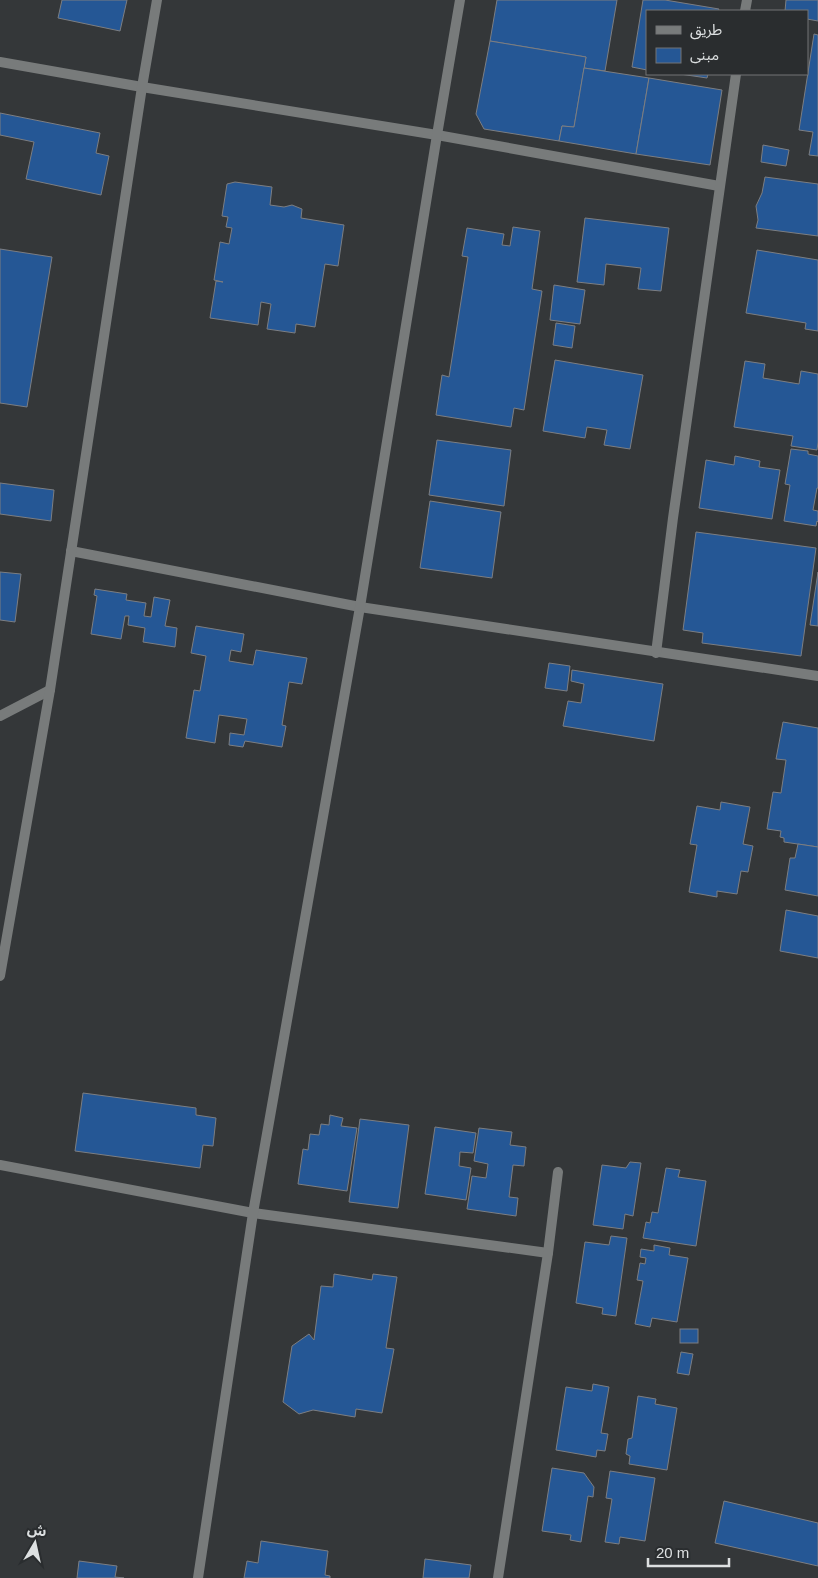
<svg xmlns="http://www.w3.org/2000/svg" width="818" height="1578" font-family="Helvetica,'Noto Sans Arabic',sans-serif">
  <rect width="100%" height="100%" fill="#343739"/>
  <g fill="#255795" stroke="#7c7e82">
    <path d="M62,0H127L120,31L58,18Z"/>
    <path d="M497,0H617L605,71L584,68L586,57L490,41Z"/>
    <path d="M643,0H665L719,9L718,11H647V70L632,67Z"/>
    <path d="M786,0H818V21L807,19V11H785Z"/>
    <path d="M814,34L818,35V156L809,155L813,132L799,130Z"/>
    <path d="M490,41L586,57L574,127L562,126L559,141L484,129L476,114Z"/>
    <path d="M584,68L649,78L636,154L559,141L562,126L574,127Z"/>
    <path d="M680,74H708L707,78Z"/>
    <path d="M649,78L722,90L710,165L636,154Z"/>
    <path d="M0,113L100,133L96,153L109,156L101,195L26,179L34,142L0,135Z"/>
    <path d="M763,145L789,150L786,166L761,162Z"/>
    <path d="M765,177L818,184V236L756,228L758,220L756,206L762,193Z"/>
    <path d="M235,182L272,187L270,205L284,207L292,205L302,209L301,218L344,225L338,266L325,264L315,327L296,324L295,333L267,329L271,304L261,302L258,325L210,318L216,281L223,282L214,280L220,242L229,244L232,228L226,227L228,217L222,216L227,184Z"/>
    <path d="M585,218L669,228L661,291L638,289L641,268L606,264L604,285L577,282Z"/>
    <path d="M513,227L540,231L532,289L542,291L524,410L514,408L511,427L436,415L442,375L449,377L468,257L462,256L467,228L504,234L502,245L510,246Z"/>
    <path d="M0,249L52,257L27,407L0,403Z"/>
    <path d="M757,250L818,260V331L805,329L806,323L746,313Z"/>
    <path d="M554,285L585,290L580,324L550,320Z"/>
    <path d="M556,323L575,326L572,348L553,345Z"/>
    <path d="M555,360L643,375L630,449L604,445L607,430L587,427L585,438L543,431Z"/>
    <path d="M745,361L765,364L763,378L799,384L801,371L818,374V442L817,450L791,446L793,436L734,427Z"/>
    <path d="M437,440L511,450L504,506L429,495Z"/>
    <path d="M791,449L808,451V454L818,456V488H817L813,510L818,511V522L817,521L816,526L784,521L790,485L785,484Z"/>
    <path d="M735,456L760,461L759,467L780,470L772,519L699,508L706,460L734,465Z"/>
    <path d="M0,483L54,490L51,521L0,514Z"/>
    <path d="M430,501L501,512L492,578L420,568Z"/>
    <path d="M696,532L816,548L801,656L702,643L703,633L683,630Z"/>
    <path d="M0,572L21,574L15,622L0,620Z"/>
    <path d="M818,572V626L810,625Z"/>
    <path d="M95,589L127,594L126,600L146,603L144,616L151,617L154,597L170,600L165,626L177,628L175,647L143,642L145,628L128,625L129,616H125L121,639L91,634L97,596L94,595Z"/>
    <path d="M196,626L244,634L241,652L231,650L229,661L253,665L256,650L307,658L302,684L289,682L282,725L286,726L282,747L245,741L243,747L229,745L230,733L244,735L247,719L219,715L215,743L186,738L194,690L200,691L206,656L191,653Z"/>
    <path d="M549,663L570,666L567,691L545,688Z"/>
    <path d="M572,670L663,684L654,741L563,726L568,701L581,703L584,684L571,681Z"/>
    <path d="M783,722L818,728V847L784,842V838L780,837L781,831L767,829L773,792L781,793L786,760L776,759Z"/>
    <path d="M721,802L750,807L743,844L753,846L748,872L741,871L737,894L717,891V897L689,892L697,845L690,844L697,806L720,810Z"/>
    <path d="M798,844L818,847V896L785,890L790,858H795Z"/>
    <path d="M786,910L818,916V958L780,951Z"/>
    <path d="M83,1093L196,1108V1115L216,1118L213,1146L203,1145L200,1168L75,1151Z"/>
    <path d="M330,1115L343,1118L341,1126L357,1128L347,1191L298,1184L303,1149L308,1150L310,1134L319,1135L321,1124L329,1125Z"/>
    <path d="M360,1119L409,1125L398,1208L349,1202Z"/>
    <path d="M435,1127L476,1133L473,1153L460,1152L459,1166L471,1168L466,1200L425,1194Z"/>
    <path d="M479,1128L512,1132L510,1145L526,1147L524,1166L513,1165L509,1197L518,1198L516,1216L467,1209L472,1176L486,1178L488,1164L474,1161Z"/>
    <path d="M630,1162L641,1163L633,1216L625,1214L623,1229L593,1225L602,1165L626,1168Z"/>
    <path d="M666,1168L680,1170L678,1177L706,1181L696,1246L643,1238L646,1222L650,1223L652,1212L658,1213Z"/>
    <path d="M611,1236L627,1238L616,1316L602,1314L603,1308L576,1303L585,1242L609,1245Z"/>
    <path d="M654,1245L670,1248L669,1255L688,1258L677,1322L652,1318L650,1327L635,1324L643,1281L637,1280L640,1263L645,1264L646,1258L640,1257L641,1249L654,1251Z"/>
    <path d="M334,1274L372,1280L373,1274L397,1277L386,1348L394,1349L382,1413L356,1409L355,1417L313,1410L299,1414L283,1402L292,1346L309,1334L314,1340L321,1286L333,1287Z"/>
    <rect x="680" y="1329" width="18" height="14"/>
    <path d="M681,1352L693,1354L689,1375L677,1373Z"/>
    <path d="M593,1384L609,1387L601,1433L608,1434L605,1451L597,1450L596,1457L556,1450L566,1387L592,1391Z"/>
    <path d="M638,1396L656,1399L655,1404L677,1408L667,1470L629,1464L630,1456L626,1454L628,1439L632,1438Z"/>
    <path d="M552,1468L584,1473L594,1487L593,1497L588,1496L581,1542L570,1540L571,1535L542,1531Z"/>
    <path d="M610,1471L655,1478L645,1541L620,1537L619,1544L605,1542L612,1499L606,1498Z"/>
    <path d="M724,1501L818,1523V1566L715,1543Z"/>
    <path d="M261,1541L328,1551L325,1575L330,1576V1578H244L247,1561L258,1563Z"/>
    <path d="M425,1559L471,1565L469,1578H423Z"/>
    <path d="M79,1561L117,1566L115,1577L124,1578H77Z"/>
  </g>
  <g fill="none" stroke-linecap="round" stroke-linejoin="round">
    <path stroke="#787b7b" stroke-width="10" d="M0,716L50,690"/>
    <g stroke="#787b7b" stroke-width="10">
      <path d="M745,11L747,0"/>
      <path d="M0,62L142,87L437,135L719,186"/>
      <path d="M71,551L360,607L818,676"/>
      <path d="M656,653L673,518L736,74"/>
      <path d="M0,976L50,690L142,87L157,0"/>
      <path d="M0,1165L253,1213L548,1253"/>
      <path d="M198,1578L253,1213L360,607L437,135L460,0"/>
      <path d="M498,1578L548,1253L558,1172"/>
    </g>
  </g>
  <rect x="646" y="10" width="162" height="65" fill="#2a2d2f" stroke="#727576"/>
  <rect x="656" y="26" width="25" height="8" fill="#787b7b" stroke="#727576"/>
  <text x="690" y="35" font-size="15" fill="#dde0e1">طريق</text>
  <rect x="656" y="48" width="25" height="15" fill="#255795" stroke="#727576"/>
  <text x="690" y="60" font-size="15" fill="#dde0e1">مبنى</text>
  <g transform="translate(35 1543) rotate(9)" stroke="#2a2d2f" stroke-width="4" paint-order="stroke">
  <path d="M0-4L9 19L0 12L-9 19Z" fill="#dde0e1"/>
  <text y="-8" font-size="14" font-weight="bold" text-anchor="middle" fill="#dde0e1">ش</text>
  </g>
  <path d="M648 1558v8h81v-8" fill="none" stroke="#dde0e1" stroke-width="2.5"/>
  <text x="656" y="1558" font-size="15" fill="#dde0e1" stroke="#2a2d2f" stroke-width="4" paint-order="stroke">20 m</text>
</svg>
